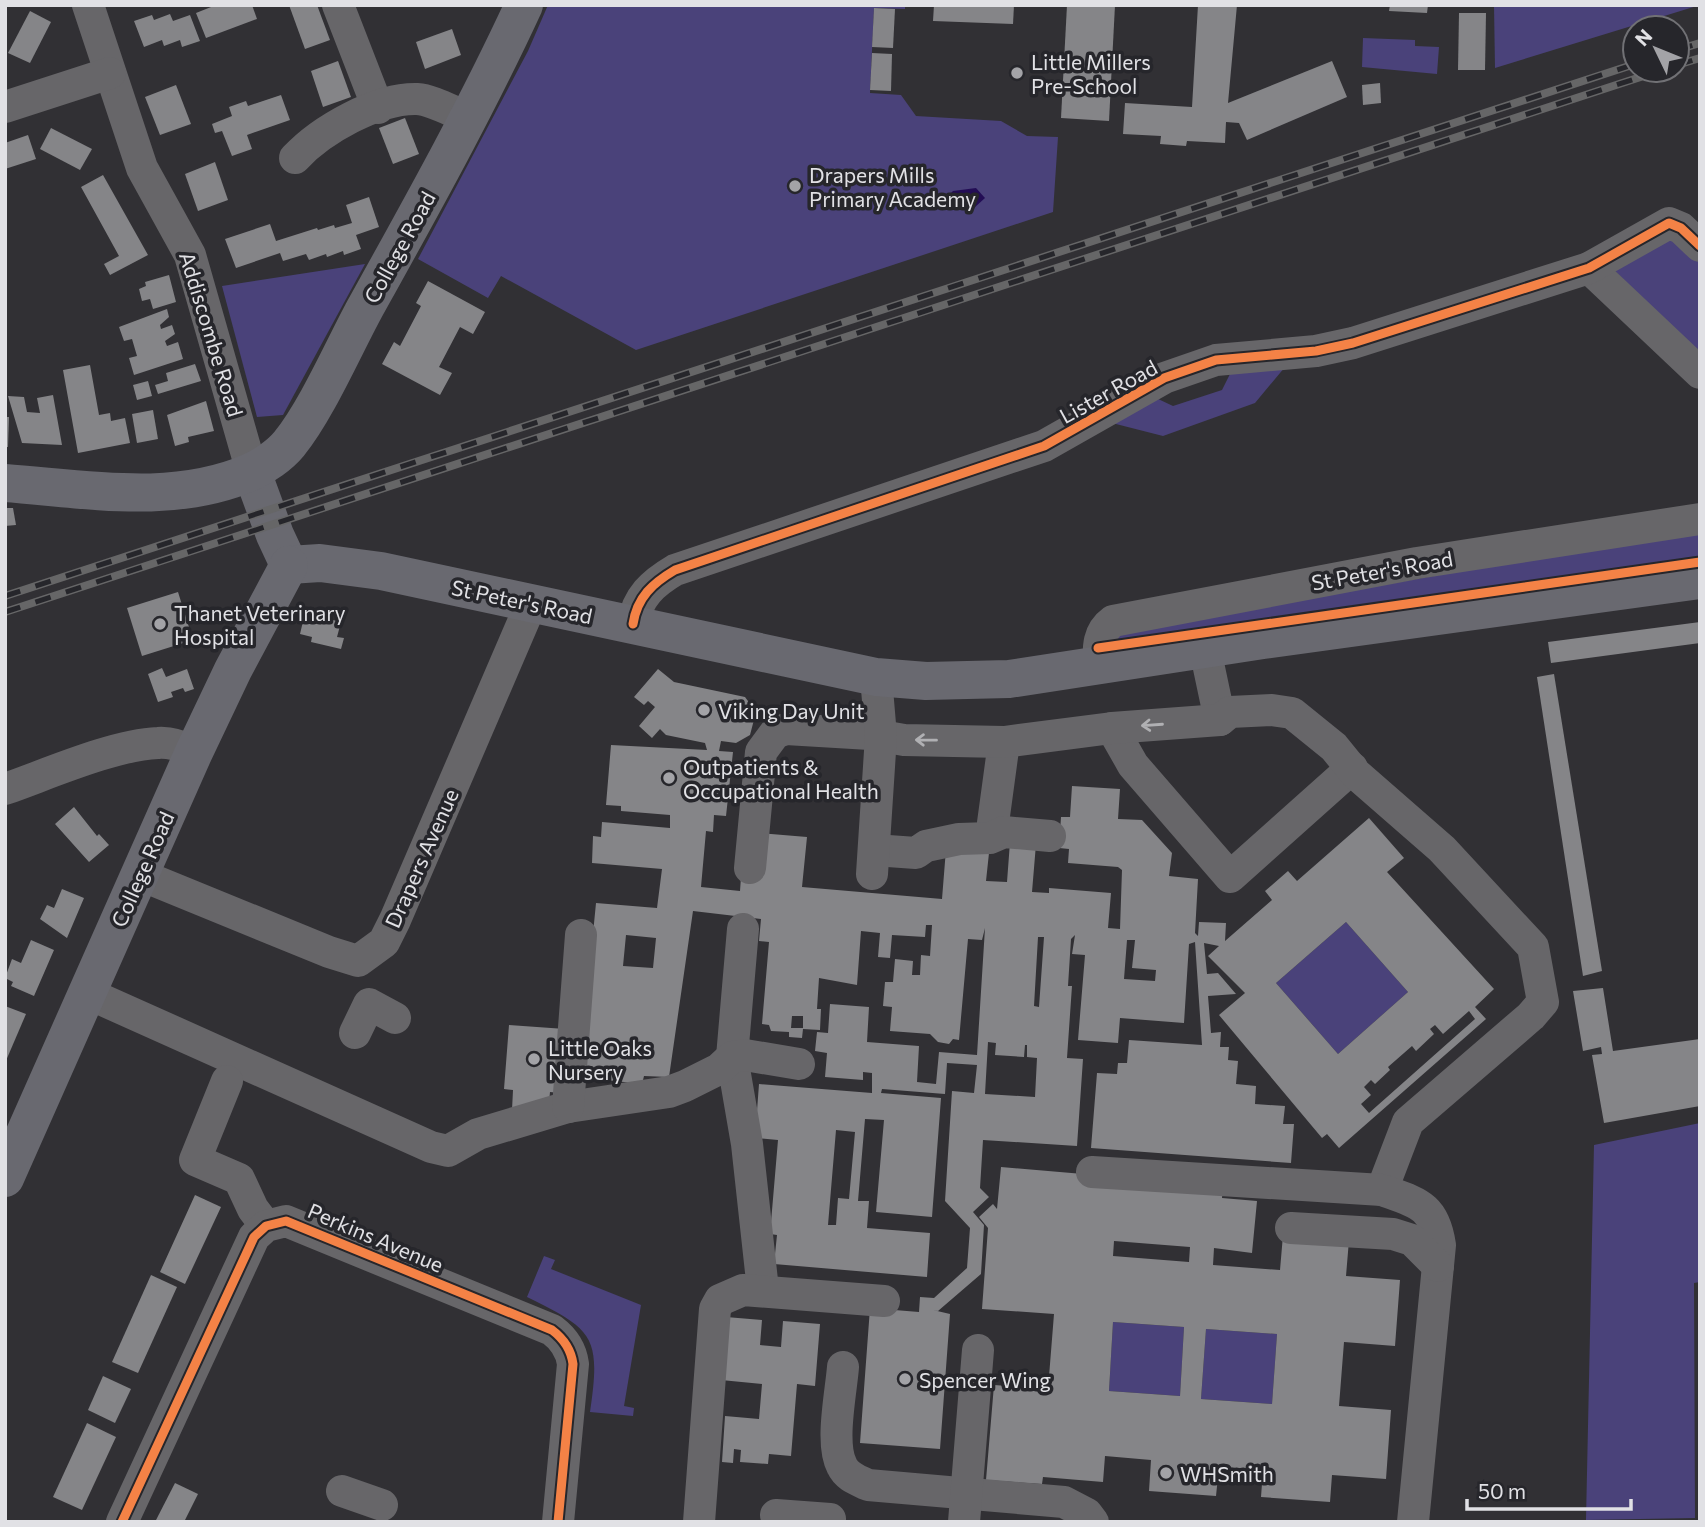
<svg xmlns="http://www.w3.org/2000/svg" width="1705" height="1527" font-family="Commissioner,sans-serif">
  <rect width="100%" height="100%" fill="#313034"/>
  <g fill="#4a427a">
    <path d="M548,5H905V9L874,8L870,93L901,95L916,116L1001,121L1027,136L1058,137L1053,212L636,350L501,276L488,298L418,259L528,51Z"/>
    <path d="M1494,5H1700L1495,68Z"/>
    <path d="M1363,38L1415,40V46L1439,47L1437,74L1362,67Z"/>
    <path d="M1665,237L1700,256V354L1615,271Z"/>
    <path d="M365,264L283,415L257,417L222,286Z"/>
    <path d="M1285,367L1255,403L1163,436L1112,423L1156,398L1173,406L1222,390L1231,372Z"/>
    <path d="M1700,529V558L1112,640L1116,632Z"/>
    <path d="M1346,922L1408,992L1338,1054L1276,983Z"/>
    <path d="M1700,1123V1282L1694,1283L1695,1518L1586,1520L1594,1145Z"/>
    <path d="M544,1256L555,1260L551,1269L641,1305L624,1406L634,1408L633,1416L590,1412C601,1336 594,1330 527,1297Z"/>
    <path d="M1113,1322L1184,1327L1180,1396L1109,1391Z"/>
    <path d="M1206,1329L1277,1334L1272,1404L1201,1399Z"/>
  </g>
  <path fill="#230d55" d="M976,188L985,198L974,208L953,210L942,202L953,191Z"/>
  <g fill="#858588" fill-rule="evenodd">
    <path d="M252,5L257,19L206,38L196,13L216,5Z"/>
    <path d="M289,5H317L330,40L305,49Z"/>
    <path d="M934,5H1014L1013,24L933,21Z"/>
    <path d="M1067,5H1115L1109,121L1061,118Z"/>
    <path d="M1198,5H1237L1228,103L1332,61L1347,97L1247,140L1239,123L1226,122L1225,143L1187,141L1186,146L1160,144L1161,136L1123,134L1125,103L1192,107Z"/>
    <path d="M1390,5H1428L1427,13L1389,11Z"/>
    <path d="M874,8L895,9L893,48L872,47Z"/>
    <path d="M30,11L51,22L30,63L8,53Z"/>
    <path d="M1459,13H1486L1485,70H1458Z"/>
    <path d="M170,14L173,21L190,15L200,41L182,47L180,40L164,46L162,40L144,47L134,21L152,15L154,20Z"/>
    <path d="M452,29L461,55L425,69L416,42Z"/>
    <path d="M872,53L892,54L891,91L870,90Z"/>
    <path d="M338,61L351,97L323,107L311,71Z"/>
    <path d="M1380,83L1381,103L1363,105L1362,85Z"/>
    <path d="M176,85L191,124L160,135L145,97Z"/>
    <path d="M281,95L290,120L247,135L252,149L232,156L222,131L215,133L212,124L232,116L229,107L246,101L248,106Z"/>
    <path d="M405,118L419,154L393,164L379,128Z"/>
    <path d="M51,128L92,149L80,170L40,149Z"/>
    <path d="M28,135L36,159L5,169V143Z"/>
    <path d="M215,162L228,200L198,211L185,174Z"/>
    <path d="M103,175L148,255L110,275L104,264L119,256L81,187Z"/>
    <path d="M369,197L379,227L356,235L361,249L344,255L343,251L327,257L326,254L309,260L306,254L283,261L280,253L236,268L225,239L270,224L276,241L317,228L318,230L334,225L335,228L352,223L346,205Z"/>
    <path d="M169,275L176,302L153,309L150,299L142,301L139,289L146,286L145,282Z"/>
    <path d="M428,281L485,312L473,334L460,327L439,367L452,373L440,395L382,364L394,342L400,346L421,306L416,303Z"/>
    <path d="M167,309L169,317L160,325L161,329L172,325L175,334L165,341L167,346L178,342L183,359L134,375L129,358L137,356L132,339L124,341L119,327Z"/>
    <path d="M195,364L201,381L158,394L155,385L168,381L166,373Z"/>
    <path d="M90,365L99,415L110,413L111,421L125,418L130,443L78,453L63,370Z"/>
    <path d="M148,381L152,396L137,400L133,385Z"/>
    <path d="M53,395L62,445L22,443L8,396L24,397L27,412L40,413L37,398Z"/>
    <path d="M206,401L214,431L188,437L189,442L175,446L167,415Z"/>
    <path d="M153,410L158,439L137,443L132,414Z"/>
    <path d="M5,417H9L8,447H5Z"/>
    <path d="M5,508H13L16,525L5,526Z"/>
    <path d="M178,592L193,640L142,656L127,608Z"/>
    <path d="M305,613L341,622L337,637L344,638L341,649L311,642L312,637L300,634Z"/>
    <path d="M1700,622V643L1551,663L1548,642Z"/>
    <path d="M162,668L166,677L187,669L194,689L185,692L183,688L171,692L173,697L158,702L148,674Z"/>
    <path d="M658,669L674,682L745,697L756,712L750,735L736,743L721,741L719,751L733,752L726,816L714,815L713,832L706,831L701,887L740,891L741,877L759,833L807,837L802,887L942,899L946,849L989,853L986,881L1007,882L1010,842L1036,844L1032,892L1049,893V888L1111,893L1108,928L1120,929L1122,870L1118,867L1068,863L1069,849L1059,848L1061,817H1070L1072,786L1120,789L1118,819L1142,820L1172,853L1169,876L1198,879L1195,933L1198,936L1199,922L1226,923L1225,941L1272,900L1265,891L1288,871L1297,881L1369,818L1404,858L1387,872L1494,989L1475,1007L1486,1019L1339,1148L1327,1134L1322,1138L1219,1015L1245,993L1208,956L1219,946L1204,943L1207,974L1218,973L1236,994L1208,996L1211,1033L1221,1032L1220,1047H1229L1228,1060L1238,1061L1236,1084L1256,1086L1255,1104L1285,1106L1283,1124H1294L1291,1163L1091,1148L1097,1073L1117,1074L1118,1063H1127L1129,1040L1202,1045L1195,942L1189,944L1184,1023L1120,1018L1118,1043L1078,1040L1085,955L1072,954L1075,935L1071,939L1068,986H1072L1067,1058L1083,1059L1077,1146L983,1140L980,1188L989,1197L973,1212L984,1225L981,1274L938,1311L933,1310L950,1314L940,1449L860,1443L870,1308L919,1312L920,1297L934,1298L967,1268L970,1228L945,1201L952,1091L974,1093L977,1065L947,1063L945,1094L882,1089L881,1093L941,1098L932,1217L876,1212L884,1120L865,1119L858,1201H869L867,1228L930,1233L927,1277L774,1264L777,1235L770,1234L778,1140L755,1138L759,1084L872,1093V1073L863,1072V1080L825,1077L827,1053L815,1051L817,1032L828,1033L830,1004L869,1007L867,1042L919,1046L917,1082L936,1084L939,1052L977,1055L985,928L982,940L968,939L959,1040L953,1039L949,1044L938,1042L930,1034L890,1031L892,1007L883,1006L885,982H893L895,959L913,961L912,975H920L921,955L930,956L932,925H926L925,937L892,935L890,958L878,957L880,933L861,931L857,985L819,978L817,1009H821L820,1030L803,1029L802,1038L789,1037V1032L771,1031L769,1025L762,1024L769,942L759,941L761,919L693,911L669,1077L644,1076L642,1084L579,1077L596,903L657,908L662,869L592,863L593,836L601,837L602,822L670,828V815L621,811V806L606,805L611,745L707,750L705,743L666,735L660,729L652,738L639,726L655,707L648,701L644,705L634,697ZM1346,922L1408,992L1338,1054L1276,983ZM626,935L656,938L653,968L623,966ZM1038,937H1044L1039,1007L1034,1006ZM1127,940H1135L1132,968L1156,970L1155,981L1124,979ZM1469,1011L1475,1019L1369,1113L1361,1104L1371,1095L1364,1087L1371,1080L1375,1084L1390,1070L1388,1067L1412,1046L1416,1051L1434,1034L1430,1029L1435,1025L1443,1034ZM792,1016H803V1028H791ZM988,1042L996,1043L995,1055L1024,1057L1025,1045H1027V1057L1037,1058L1035,1097L985,1094ZM836,1130L855,1132L849,1199L838,1198L836,1225H828Z"/>
    <path d="M1554,674L1602,971L1583,976L1537,677Z"/>
    <path d="M74,807L97,836L99,834L109,845L89,862L55,824Z"/>
    <path d="M62,889L84,898L67,938L40,919L47,905L54,908Z"/>
    <path d="M31,940L54,950L34,996L11,986L13,982L5,978L12,959L21,963Z"/>
    <path d="M1603,988L1613,1051L1700,1039V1106L1604,1123L1592,1055L1602,1054L1601,1047L1583,1051L1573,991Z"/>
    <path d="M5,1006L26,1014L5,1063Z"/>
    <path d="M509,1025L565,1029L560,1093L550,1092L548,1113L512,1110L513,1090L504,1089Z"/>
    <path d="M1001,1167L1223,1186L1222,1198L1257,1201L1252,1253L1214,1248L1213,1265L1280,1270L1283,1235L1349,1240L1346,1276L1400,1280L1395,1346L1344,1342L1339,1406L1391,1410L1386,1479L1332,1475L1330,1502L1261,1497L1263,1470L1219,1467L1216,1496L1149,1491L1151,1460L1105,1456L1103,1482L1043,1477L1042,1484L986,1480L994,1385L1048,1389L1054,1314L982,1309L988,1228L979,1217L993,1204L997,1209ZM1114,1241L1190,1247L1189,1262L1113,1256ZM1113,1322L1184,1327L1180,1396L1109,1391ZM1206,1329L1277,1334L1272,1404L1201,1399Z"/>
    <path d="M195,1195L221,1207L185,1284L160,1272Z"/>
    <path d="M151,1275L177,1287L138,1373L112,1362Z"/>
    <path d="M726,1317L762,1320L760,1345L781,1347L783,1321L820,1324L815,1386L797,1384L791,1456L769,1454L768,1464L740,1462L741,1450L734,1449L733,1463L722,1462L725,1416L759,1419L762,1384L721,1380Z"/>
    <path d="M103,1376L131,1389L115,1423L88,1410Z"/>
    <path d="M87,1423L116,1437L82,1510L53,1497Z"/>
    <path d="M175,1483L198,1494L184,1522H155Z"/>
  </g>
  <g fill="none" stroke-linecap="round" stroke-linejoin="round">
    <g stroke="#676669" stroke-width="32">
      <path d="M88,5L142,168L190,255L252,472"/>
      <path d="M338,5L378,108"/>
      <path d="M5,107L110,73"/>
      <path d="M295,158C321,130 377,98 417,99C433,100 453,112 469,118"/>
      <path d="M1589,268L1700,373"/>
      <path d="M633,624C637,597 653,583 675,570L1044,446L1164,378L1216,360L1316,351L1353,343L1589,268L1669,223L1681,228L1700,246"/>
      <path d="M1205,649L1220,720"/>
      <path d="M1099,664C1098,647 1098,632 1113,621L1417,563L1700,519"/>
      <path d="M1112,728L1133,765L1230,877L1352,768"/>
      <path d="M5,789C48,774 113,745 158,743C171,742 182,746 194,752"/>
      <path d="M993,823L1004,742"/>
      <path d="M874,850L916,853L926,846L959,839L990,838L1004,832L1050,836"/>
      <path d="M750,868L761,752L775,733L786,729L870,734L904,740L1004,742L1112,728L1220,720L1230,712L1272,710L1292,713L1334,747L1356,774L1442,849L1533,947L1543,1002L1531,1016L1408,1122L1382,1190"/>
      <path d="M138,874L329,952L358,961L384,942L395,920L531,604"/>
      <path d="M872,874L881,736L876,677"/>
      <path d="M743,929L732,1057L747,1144L763,1290"/>
      <path d="M87,993L431,1147L448,1151L478,1134L568,1107L669,1092L685,1086L719,1069L732,1057L745,1055L799,1064"/>
      <path d="M355,1033L369,1004L395,1018"/>
      <path d="M227,1081L195,1160L239,1179L253,1209L266,1226"/>
      <path d="M568,1107L581,935"/>
      <path d="M1092,1172L1382,1190C1418,1203 1434,1205 1440,1245L1413,1522"/>
      <path d="M1291,1228L1393,1234L1412,1240L1438,1266"/>
      <path d="M843,1367C841,1393 830,1444 842,1466C847,1477 858,1480 868,1485L1064,1502L1087,1514L1093,1522"/>
      <path d="M342,1491L382,1505"/>
      <path d="M776,1515L830,1519"/>
      <path d="M122,1522L254,1237L266,1226L286,1221L552,1330C564,1339 571,1349 573,1364L558,1522"/>
      <path d="M699,1522L715,1309L720,1300L743,1290L884,1301"/>
      <path d="M964,1522L978,1350"/>
    </g>
    <g stroke="#696970" stroke-width="38">
      <path d="M252,472L275,535L289,565"/>
      <path d="M5,483C86,489 174,506 251,472C264,466 280,455 289,444C316,411 343,349 364,310C420,209 476,109 524,5"/>
      <path d="M289,565L320,563L381,571L876,677L926,681L1009,679L1263,640L1700,580"/>
      <path d="M5,1178L194,752L233,670L289,565"/>
    </g>
    <g stroke="#666667" stroke-width="8">
      <g id="rail">
        <path d="M1677,50L1700,43"/>
        <path d="M1677,65L1700,58"/>
        <path d="M5,596L1635,64"/>
        <path d="M5,612L1662,70"/>
      </g>
    </g>
    <use href="#rail" stroke="#26262b" stroke-width="5" stroke-dasharray="16" stroke-linecap="butt"/>
    <g stroke="#26262b" stroke-width="13">
      <g id="cycleway">
        <path d="M633,624C637,597 653,583 675,570L1044,446L1164,378L1216,360L1316,351L1353,343L1589,268L1669,223L1681,228L1700,246"/>
        <path d="M1098,648L1700,562"/>
        <path d="M122,1522L254,1237L266,1226L286,1221L552,1330C564,1339 571,1349 573,1364L558,1522"/>
      </g>
    </g>
    <use href="#cycleway" stroke="#f48246" stroke-width="9"/>
  </g>
  <defs><path id="oneway-shaft" d="M-6 0H5M1.5-3L5.5 0L1.5 3" fill="none" stroke-width="1.6" stroke-linecap="round" stroke-linejoin="round" transform="scale(1.75)"/></defs>
  <g stroke="#b0b0b3">
    <use href="#oneway-shaft" transform="translate(1152 725) rotate(176)"/>
    <use href="#oneway-shaft" transform="translate(926 740) rotate(-179)"/>
  </g>
  <g fill="#a3a3a7" stroke="#26262b" stroke-width="2.5">
    <circle cx="1017" cy="73" r="7"/>
    <circle cx="795" cy="186" r="7"/>
    <circle cx="160" cy="624" r="7"/>
    <circle cx="704" cy="710" r="7"/>
    <circle cx="669" cy="778" r="7"/>
    <circle cx="534" cy="1059" r="7"/>
    <circle cx="905" cy="1379" r="7"/>
    <circle cx="1166" cy="1473" r="7"/>
  </g>
  <g text-anchor="middle" dominant-baseline="central" stroke-width="7" stroke-linejoin="round" paint-order="stroke">
    <g font-size="21" fill="#e1e1e5" stroke="#26262b" text-anchor="start">
      <text x="1031" y="61">Little Millers<tspan x="1031" dy="24">Pre-School</tspan></text>
      <text x="809" y="174">Drapers Mills<tspan x="809" dy="24">Primary Academy</tspan></text>
      <text x="174" y="612">Thanet Veterinary<tspan x="174" dy="24">Hospital</tspan></text>
      <text x="718" y="710">Viking Day Unit</text>
      <text x="683" y="766">Outpatients &amp;<tspan x="683" dy="24">Occupational Health</tspan></text>
      <text x="548" y="1047">Little Oaks<tspan x="548" dy="24">Nursery</tspan></text>
      <text x="919" y="1379">Spencer Wing</text>
      <text x="1180" y="1473">WHSmith</text>
    </g>
    <g font-size="21" fill="#e1e1e5" stroke="#26262b">
      <text transform="translate(399 247) rotate(-61)">College Road</text>
      <text transform="translate(212 334) rotate(73)">Addiscombe Road</text>
      <text transform="translate(1108 391) rotate(-29)">Lister Road</text>
      <text transform="translate(1382 570) rotate(-10)">St Peter's Road</text>
      <text transform="translate(522 601) rotate(12)">St Peter's Road</text>
      <text transform="translate(421 858) rotate(-66)">Drapers Avenue</text>
      <text transform="translate(142 869) rotate(-66)">College Road</text>
      <text transform="translate(376 1237) rotate(23)">Perkins Avenue</text>
    </g>
  </g>
  <rect width="1705" height="1527" fill="none" stroke="#e1e1e5" stroke-width="14"/>
  <g transform="translate(1656 49) rotate(313)"><circle r="33" fill="#26262b" stroke="#717175" stroke-width="2"/>
  <path d="M0-5L12 26L0 18L-12 26Z" fill="#a3a3a7"/>
  <text y="-10" font-size="19" font-weight="bold" text-anchor="middle" fill="#e1e1e5">N</text>
  </g>
  <path d="M1467 1499v10h164v-10" fill="none" stroke="#e1e1e5" stroke-width="3.5"/>
  <text x="1478" y="1499" font-size="21" fill="#e1e1e5" stroke="#26262b" stroke-width="5" paint-order="stroke">50 m</text>
</svg>
